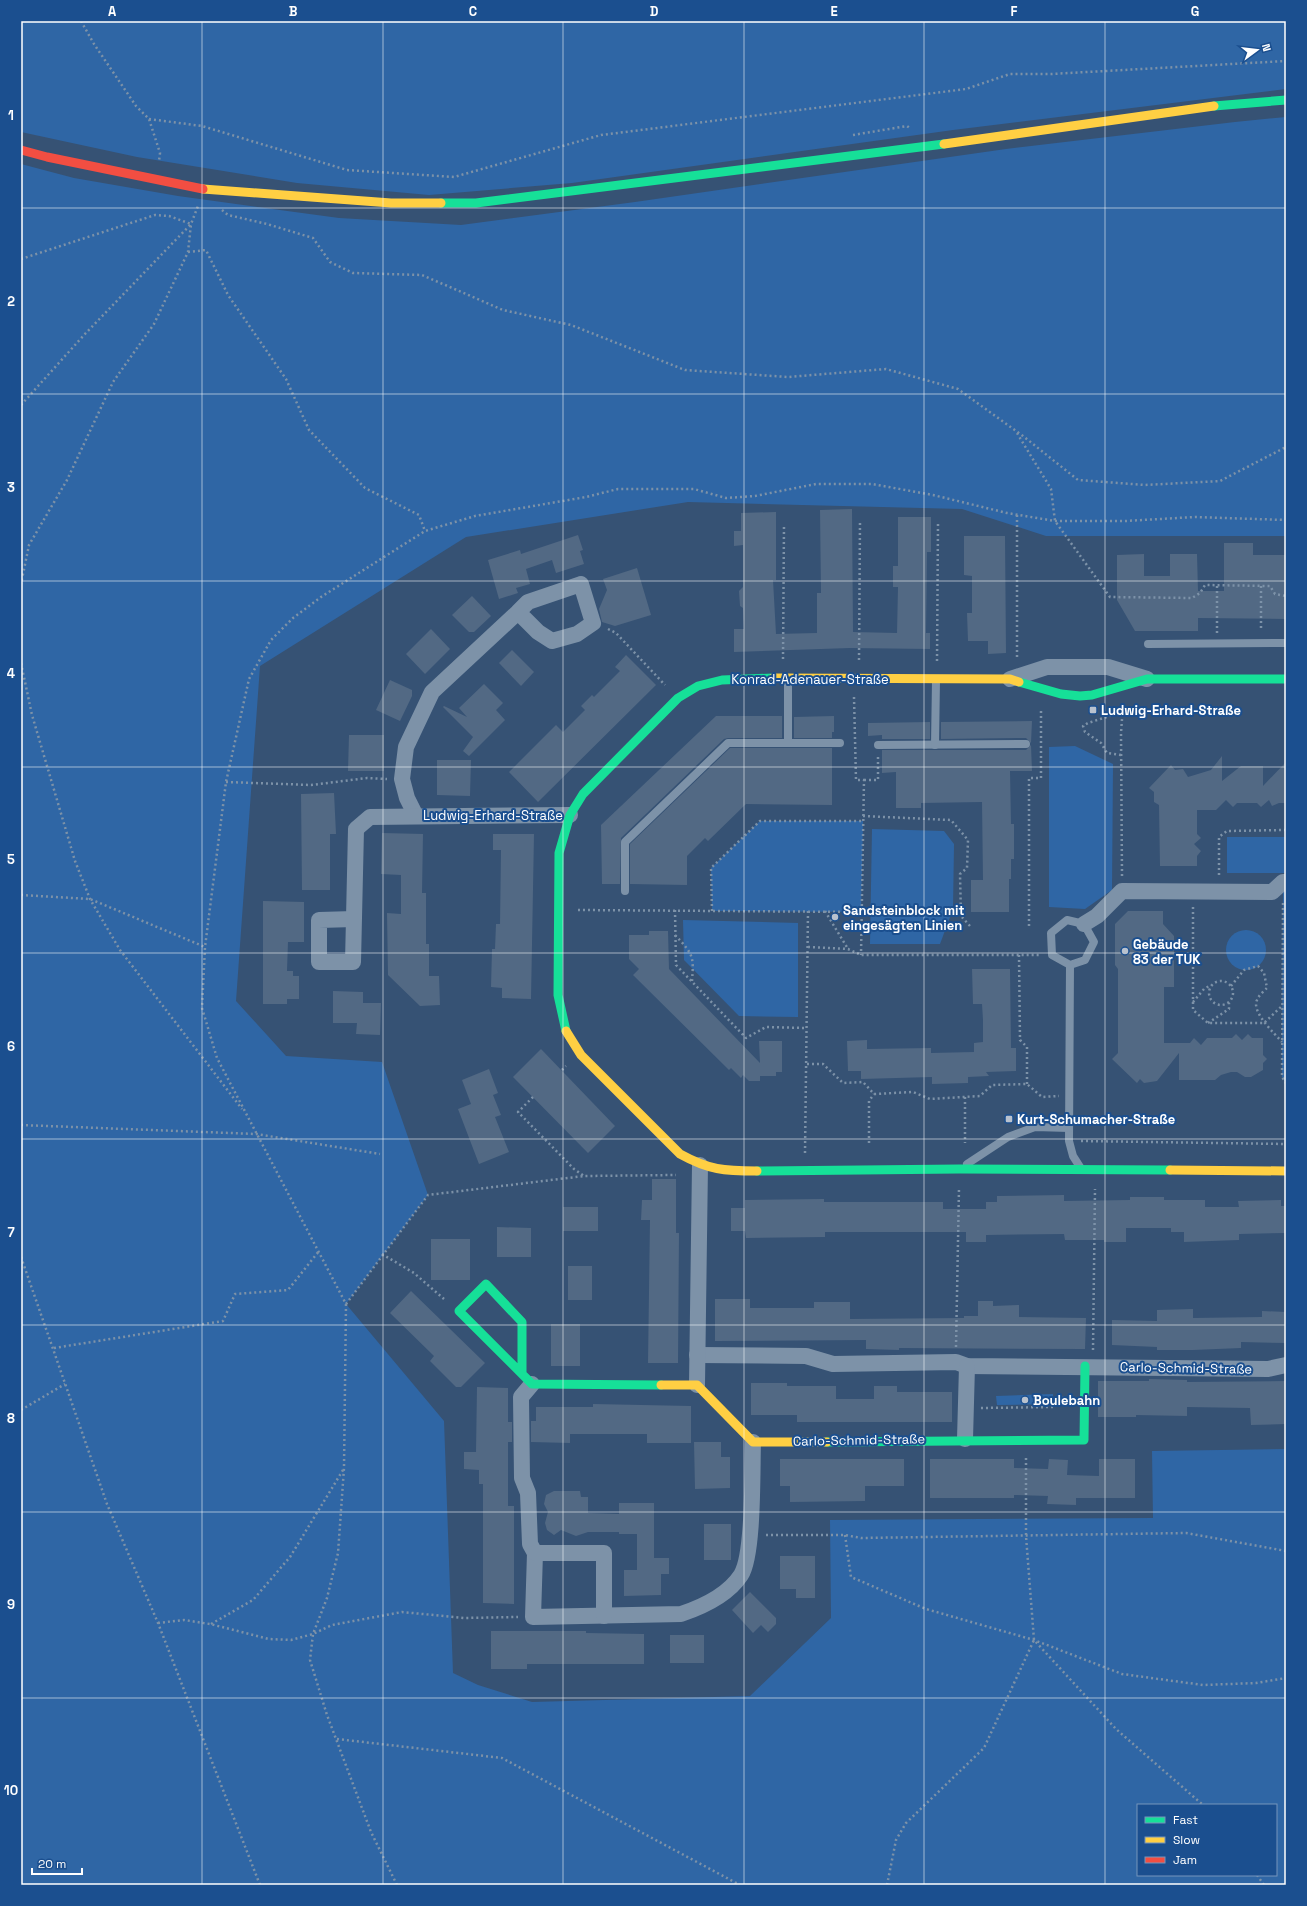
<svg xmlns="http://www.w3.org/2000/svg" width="1307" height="1906" font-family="'Space Grotesk',sans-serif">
  <rect width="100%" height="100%" fill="#365274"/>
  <g fill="#2f66a5" fill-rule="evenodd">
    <path d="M21,21H1286V89L953,130L572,183L429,195L297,183L137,157L21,132Z"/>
    <path d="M1286,117V536H1046L962,509L688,502L466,537L260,666L236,1001L286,1056L382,1062L428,1195L346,1304L444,1421L453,1673L478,1685L532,1702L750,1696L831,1618L830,1520L1153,1518L1152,1451L1286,1449V1885H21V164L74,178L178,196L339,218L461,225L635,202L1006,149L1235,122ZM1138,1805H1276V1875H1138Z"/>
    <path d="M1075,746L1113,764L1112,890L1085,909L1049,907V747Z"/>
    <path d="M760,821H863L861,912L712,911L711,868Z"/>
    <path d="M872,829L944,831L954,844L953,909L940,944H870Z"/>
    <rect x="1227" y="837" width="59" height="36"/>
    <path d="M1283,882H1286V1083L1282,1077Z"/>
    <path d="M683,920L798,923V1017L739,1016L684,960Z"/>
    <circle cx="1246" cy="950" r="20"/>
    <path d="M1053,1394V1404L997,1405L996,1396Z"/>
  </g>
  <g fill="#526984">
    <path d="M852,509L853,632L897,633L898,587H893V566H898V517H931V552H927L926,633H930V649L850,648L734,652V629H744L743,608L740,606L739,591L743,587V545L734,546V531H741V513L776,512V580H773L776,634L817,633V593H821L820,510Z"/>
    <path d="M578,535L583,550L580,551L584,564L556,573L552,560L526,569L530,584L516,588L518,593L499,599L488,560L520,550L521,554Z"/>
    <path d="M964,536H1005L1006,653L988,654V641H968L967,613H972V576L964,575Z"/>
    <path d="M1224,543H1253V555H1286V619L1198,618V631H1135L1117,600V555L1144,554V576H1170V554H1197L1198,591H1224Z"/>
    <path d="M637,568L651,615L615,626L602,622L599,609L607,590L603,579Z"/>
    <path d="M472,596L491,616L474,632H469L452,615Z"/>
    <path d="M431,629L450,649L425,674L406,654Z"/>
    <path d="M512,650L534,672L521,686L499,663Z"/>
    <path d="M626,655L656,685L538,802L509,772L556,725L563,732L585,710L581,706L592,695L594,697L620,671L615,667Z"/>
    <path d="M390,680L412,690V696L400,721L376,710Z"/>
    <path d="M484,684L503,703L496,710L505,720L469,756L463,751L473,737L443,707L444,706L467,717L459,708Z"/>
    <path d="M716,716H782V738H728L724,739L621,838L620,884H602L601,825Z"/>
    <path d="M834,716V732H832V738H794V717Z"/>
    <path d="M1032,721L1031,743L1026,738L941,739V722Z"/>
    <path d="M930,722V739H882V735L868,736V723Z"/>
    <path d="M349,735H384V771H348Z"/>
    <path d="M1031,745L1032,771H1010L1011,824H1014V859H1011V879H1009V912H971V880H983L982,802L921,803V808H896V772L882,773V750H1026Z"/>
    <path d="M730,748H832V805L746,804L708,841L705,838L687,856V885L630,884V844Z"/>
    <path d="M1222,756V781L1241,766H1263V786L1286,762V803H1279L1272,806L1269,800L1261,807L1257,803H1237L1233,807L1226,800L1216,810H1197V834L1201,838L1194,844L1201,851L1197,856V866H1160L1159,805L1154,802V792L1149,788L1171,765L1175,770L1183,769L1188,777L1211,770Z"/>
    <path d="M437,760H471L470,796L437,795Z"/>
    <path d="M334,793L336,834H330V890H302L301,794Z"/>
    <path d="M382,833L423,834L422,893H426V944H429V976H439L440,1005L420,1006L388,975L387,913L401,914V875L381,874Z"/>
    <path d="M493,834H534L531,999L502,998V988L491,987L492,949H495L496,924H500L501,850H493Z"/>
    <path d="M263,901L304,902V942H288L287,971H293V976H299V999H287V1004H263Z"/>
    <path d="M1128,911H1163V924L1174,936V987H1164V1043H1190L1194,1038L1201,1045L1207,1038H1232L1236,1034L1242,1040L1248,1034L1252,1038H1263V1055L1267,1059L1263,1063V1070L1251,1077H1245L1237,1072H1231L1221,1075L1215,1080H1179V1053L1157,1081L1144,1083L1140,1079L1137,1083L1112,1059L1118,1053V969L1115,965V924Z"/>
    <path d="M649,931H668L669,969L760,1063L759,1041H782V1072H776V1076H760V1081H749L743,1075L741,1078L731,1068L729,1070L633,975L639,969L629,959V935H649Z"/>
    <path d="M972,969H1010L1011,1048H1016V1071L986,1072L989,1076L968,1077V1083L932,1084V1077L861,1079V1071H848L847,1041L867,1040V1049L931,1048V1053L974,1052V1043L983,1042V1020L982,1004H973Z"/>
    <path d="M333,991L363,992V1003H381L380,1035L356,1034L357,1023H333Z"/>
    <path d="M541,1049L615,1126L588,1153L513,1077Z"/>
    <path d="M489,1069L498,1093L493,1095L501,1115L495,1117L509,1152L479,1164L458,1109L471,1104L462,1080Z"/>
    <path d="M652,1179H676V1233H679L678,1363H648L650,1220H641L642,1200H652Z"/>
    <path d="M1064,1195V1201L1130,1200V1197H1164V1200H1205V1207H1239L1238,1201L1281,1200V1206H1286V1233L1239,1234V1240L1184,1242V1232H1171V1228H1126V1242H1104V1240H1065L1064,1234L986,1235V1242H966V1232H825V1237L746,1238L745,1231H731V1208H745V1200L824,1199V1202H943V1209H986V1202H997V1196Z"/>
    <rect x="563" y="1207" width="35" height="24"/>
    <path d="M497,1227L531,1228V1257H497Z"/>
    <rect x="431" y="1239" width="39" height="41"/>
    <rect x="568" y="1266" width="24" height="34"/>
    <path d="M411,1291L485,1363L461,1387H456L430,1361L434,1356L390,1313Z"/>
    <path d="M715,1299H750V1308H814V1302H850V1319L964,1318V1316H978V1301H993V1306L1019,1305V1317L1086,1318L1085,1349L899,1348V1350L866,1349V1340L715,1341Z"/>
    <path d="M1193,1309V1318L1262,1317V1311L1286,1312V1343L1241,1342V1348L1193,1350H1157V1347L1112,1345V1320L1157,1321V1310Z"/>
    <rect x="551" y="1324" width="29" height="42"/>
    <path d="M1149,1379L1187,1380V1382L1286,1381V1424L1251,1425L1250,1408L1187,1407V1416L1136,1415V1417H1098V1381H1149Z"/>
    <path d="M751,1383H787V1386H836V1399H874V1386H897V1392H952V1422H797V1415H751Z"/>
    <path d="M477,1387L508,1388V1422H512V1442H508V1506H514V1604L483,1603V1484H479V1470L464,1469V1452H476Z"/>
    <path d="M593,1404L691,1406V1443H647V1434H570V1443L531,1442V1421H536V1407H593Z"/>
    <path d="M694,1442H721V1457H730V1488L695,1489Z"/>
    <path d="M780,1459H904V1486H865V1501L790,1502V1486H780Z"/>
    <path d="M930,1459H1014V1468L1048,1469L1049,1459L1068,1460L1067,1475L1099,1476V1459H1135V1498H1076V1505L1047,1504L1048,1496L1014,1495V1498H930Z"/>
    <path d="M554,1491H580L581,1497H588V1513L619,1514V1503H654V1558H669V1574H661V1595L624,1596V1570H637V1534H619V1532H588L576,1536L561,1530L554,1535L547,1530L545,1523L548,1512L544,1504L546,1495Z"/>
    <rect x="704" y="1524" width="27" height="36"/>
    <path d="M780,1556H815V1598H796V1589H780Z"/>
    <path d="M750,1592L776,1618V1624L768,1632L761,1625L753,1633L732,1610Z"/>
    <path d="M491,1631H586V1633L644,1634V1664H527V1669H491Z"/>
    <rect x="670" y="1635" width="34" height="28"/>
  </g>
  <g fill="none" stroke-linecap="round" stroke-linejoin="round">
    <g stroke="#7d92a8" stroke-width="2.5" stroke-dasharray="2 3" stroke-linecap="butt">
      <path d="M81,21L94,44L136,106L149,119L160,153L159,161"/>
      <path d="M149,119L202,126L347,170L454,177L601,135L966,89L1010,74H1051L1286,61"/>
      <path d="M853,135L907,126L911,129"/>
      <path d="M222,210L228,215L267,224L313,238L330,262L353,273L422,275L503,310L571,325L685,370L788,377L886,369L958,389L1023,436L1078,480L1145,485L1220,481L1286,447"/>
      <path d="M188,252L206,250L228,295L286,379L309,430L365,488L419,515L425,531"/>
      <path d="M21,259L155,215L169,216L191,224L188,252L154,324L113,382L67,480L29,545L21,584"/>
      <path d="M21,405L84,335L191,224L198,206"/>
      <path d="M1017,433L1051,489L1055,521L1110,597L1192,598L1200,593L1205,585L1270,586L1275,594L1286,596"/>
      <path d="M1017,515V660"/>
      <path d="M1261,586V631"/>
      <path d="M608,629L616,633L665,685"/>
      <path d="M1217,633V585"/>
      <path d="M783,659L784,524"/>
      <path d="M859,660L860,521"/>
      <path d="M937,661L938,523"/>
      <path d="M21,663L32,715L75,861L90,899L120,950L242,1109"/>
      <path d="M854,697L856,780H864L861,955"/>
      <path d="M1121,755L1107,753L1101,743L1085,732L1083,726L1088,723L1122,712"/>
      <path d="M864,780H878V757"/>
      <path d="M226,782L311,785L367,778L387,779"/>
      <path d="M863,816L951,820L968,840L967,868L960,874L961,916L970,926"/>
      <path d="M1219,875V837L1227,831L1286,830"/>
      <path d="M1122,876L1121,733L1123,705"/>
      <path d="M21,895L90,899L205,947"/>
      <path d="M1283,903L1282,1077L1286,1083"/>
      <path d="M1193,907V1010L1208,1023H1264L1283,1005"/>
      <path d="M578,910L861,912"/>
      <path d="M675,910L676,965L746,1038L766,1027L807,1028"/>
      <path d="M712,911L711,868L760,821H863"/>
      <path d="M825,911L848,949"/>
      <path d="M1029,926V778H1041V708"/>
      <path d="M675,935C693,954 694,956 692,981"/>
      <path d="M808,947L848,949L861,955H1040"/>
      <path d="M1019,955L1020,1040L1027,1047V1084"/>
      <circle cx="1221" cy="993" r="12"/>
      <path d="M1231,986L1244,970L1258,966L1264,973L1267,988C1264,991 1259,995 1257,1000C1251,1012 1275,1034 1282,1042"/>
      <path d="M1193,1002L1204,989L1211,985"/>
      <path d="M1208,1023L1229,1009V1003"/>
      <path d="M807,1064H823L843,1083L863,1082L874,1094L913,1092L930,1099L980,1096L992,1085L1027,1084L1042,1097L1059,1096"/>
      <path d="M562,1070L566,1066"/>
      <path d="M533,1097L518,1112L574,1169L584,1176"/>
      <path d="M965,1097V1143"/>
      <path d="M21,1125L256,1134L380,1154"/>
      <path d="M1081,1141L1286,1144"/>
      <path d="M869,1143V1101L874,1094"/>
      <path d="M805,1153L808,911"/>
      <path d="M382,1254L414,1273L444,1299"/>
      <path d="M21,1257L107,1504L158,1623L260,1885"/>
      <path d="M346,1304L428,1195L584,1176L676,1175"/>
      <path d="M956,1347L959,1188"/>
      <path d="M54,1348L223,1321L235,1294L288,1290L319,1251"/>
      <path d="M1093,1350L1095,1189"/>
      <path d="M981,1408L1054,1407V1398H1066"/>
      <path d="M21,1410L65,1384"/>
      <path d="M1026,1458V1536L1034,1640L1116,1729L1203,1805"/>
      <path d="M766,1535H845L861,1538L1186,1533L1286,1551"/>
      <path d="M845,1535L851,1577L926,1609L1034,1640L1122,1674L1203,1685L1256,1683L1286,1678"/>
      <path d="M158,1623L184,1620L210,1624L269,1639L291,1640L313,1634L332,1625L402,1612L464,1618L518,1617"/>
      <path d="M211,1624L253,1600L290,1557L343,1470"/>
      <path d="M337,1739L502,1758L740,1885"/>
      <path d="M1257,1875L1264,1885"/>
      <path d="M397,1885L371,1832L327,1715L310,1660L313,1634L327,1598L338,1553L344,1468L346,1304L217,1058L202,1008L205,947L226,782L249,679L271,640L293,618L321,597L425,531L475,516L586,497L618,489H694L726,498L755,496L816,484H872L933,495L1007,513L1055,521H1125L1195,517L1286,520"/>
      <path d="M887,1885L896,1840L906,1823L984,1748L1034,1640"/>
    </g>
    <g stroke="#7d92a8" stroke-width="8">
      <path d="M1148,644L1286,643"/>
      <path d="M788,678V743"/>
      <path d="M878,745L1026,744"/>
      <path d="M935,745L936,680"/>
      <path d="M625,891V842L728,743H840"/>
      <path d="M1067,920L1084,924L1094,942L1085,960L1070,965L1052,955L1051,933Z"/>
      <path d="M1070,965L1069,1141L1073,1156L1080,1167"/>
      <path d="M967,1164L1008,1137L1035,1127L1069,1128"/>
    </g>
    <g stroke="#7d92a8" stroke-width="16">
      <path d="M1010,679L1047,667H1108L1147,679"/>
      <path d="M416,816L407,798L402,779L406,747L432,692L518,612L538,632L552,641L577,634L593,623L581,584L528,602L518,612"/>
      <path d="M354,919L319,920V962H353L356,829L370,817L570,815"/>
      <path d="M1084,924L1097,916L1122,891L1272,892L1283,882H1286"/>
      <path d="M697,1355L806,1356L833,1364L956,1362L967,1366L1268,1369L1286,1365"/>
      <path d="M532,1384L521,1397L522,1478L528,1493L530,1544L535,1553L533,1617L681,1614C702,1607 728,1595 741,1575C754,1555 752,1469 753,1442"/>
      <path d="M697,1385L700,1165"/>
      <path d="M965,1439L967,1366"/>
      <path d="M535,1553H604V1616"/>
    </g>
    <g stroke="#16e098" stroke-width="9">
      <path d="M1214,106L1286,100"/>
      <path d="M441,203H476L944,144"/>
      <path d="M1019,682L1061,694L1080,696L1092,695L1147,679H1286"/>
      <path d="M566,1031L558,995L559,853L570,815L583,794L678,698L698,686L722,680L773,678"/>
      <path d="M757,1171L959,1169L1170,1170"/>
      <path d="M522,1373V1322L486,1284L459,1311L532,1384L661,1385"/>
      <path d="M827,1442L1084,1440L1085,1366"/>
    </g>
    <g stroke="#ffcf43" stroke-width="9">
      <path d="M944,144L1214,106"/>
      <path d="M203,189L391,203H441"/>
      <path d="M773,678L1010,679L1019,682"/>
      <path d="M566,1031L581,1055L680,1154C709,1170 724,1171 757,1171"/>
      <path d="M1170,1170L1286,1171"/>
      <path d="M661,1385H697L753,1442H827"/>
    </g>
    <path stroke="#f24e42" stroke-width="9" d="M21,150L47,157L203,189"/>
  </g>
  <path fill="none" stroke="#fff" stroke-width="1" stroke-opacity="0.55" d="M202,21V1885M383,21V1885M563,21V1885M744,21V1885M924,21V1885M1105,21V1885M21,208H1286M21,394H1286M21,581H1286M21,767H1286M21,953H1286M21,1139H1286M21,1325H1286M21,1512H1286M21,1698H1286"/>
  <g fill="#b9c2ce" stroke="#1b4f8f" stroke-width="1.5">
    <rect x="1089" y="706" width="8" height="8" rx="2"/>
    <circle cx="835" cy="917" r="4"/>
    <circle cx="1125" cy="951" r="4"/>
    <rect x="1005" y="1115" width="8" height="8" rx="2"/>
    <circle cx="1025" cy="1400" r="4"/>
  </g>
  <g text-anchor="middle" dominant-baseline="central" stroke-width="4" stroke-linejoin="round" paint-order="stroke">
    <g font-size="13" fill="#fff" stroke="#1b4f8f">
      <text x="810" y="679">Konrad-Adenauer-Straße</text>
      <text x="493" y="815">Ludwig-Erhard-Straße</text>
      <text transform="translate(1186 1368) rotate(1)">Carlo-Schmid-Straße</text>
      <text transform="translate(859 1440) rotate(-1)">Carlo-Schmid-Straße</text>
    </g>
    <g font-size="13" font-weight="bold" fill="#fff" stroke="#1b4f8f" text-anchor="start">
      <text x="1101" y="710">Ludwig-Erhard-Straße</text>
      <text x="843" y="910">Sandsteinblock mit<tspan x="843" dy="15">eingesägten Linien</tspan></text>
      <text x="1133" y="944">Gebäude<tspan x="1133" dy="15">83 der TUK</tspan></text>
      <text x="1017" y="1119">Kurt-Schumacher-Straße</text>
      <text x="1033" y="1400">Boulebahn</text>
    </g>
  </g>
  <rect width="1307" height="1906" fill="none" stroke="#1b4f8f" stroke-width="44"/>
  <rect x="1137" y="1804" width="140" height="72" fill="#1b4f8f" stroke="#7695bc"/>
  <rect x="1145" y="1817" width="20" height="6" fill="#16e098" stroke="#7695bc"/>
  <text x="1173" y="1824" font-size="12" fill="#ffffff">Fast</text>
  <rect x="1145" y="1837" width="20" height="6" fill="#ffcf43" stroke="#7695bc"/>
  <text x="1173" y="1844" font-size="12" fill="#ffffff">Slow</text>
  <rect x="1145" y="1857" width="20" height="6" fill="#f24e42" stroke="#7695bc"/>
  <text x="1173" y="1864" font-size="12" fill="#ffffff">Jam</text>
  <g transform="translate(1257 50) rotate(75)" stroke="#1b4f8f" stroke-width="3" paint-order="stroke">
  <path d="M0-3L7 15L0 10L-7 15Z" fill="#ffffff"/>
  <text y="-6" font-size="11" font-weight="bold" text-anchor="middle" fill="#ffffff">N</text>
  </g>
  <path d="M32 1868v6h50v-6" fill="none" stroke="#ffffff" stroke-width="2"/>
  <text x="38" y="1868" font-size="12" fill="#ffffff" stroke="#1b4f8f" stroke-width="3" paint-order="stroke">20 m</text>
  <rect x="22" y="22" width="1263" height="1862" fill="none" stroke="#fff" stroke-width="1.5"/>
  <g font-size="13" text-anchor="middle" font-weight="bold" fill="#fff">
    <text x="112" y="16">A</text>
    <text x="293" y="16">B</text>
    <text x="473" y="16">C</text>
    <text x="654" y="16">D</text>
    <text x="834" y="16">E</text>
    <text x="1014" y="16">F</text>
    <text x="1195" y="16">G</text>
    <text x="11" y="120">1</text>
    <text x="11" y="306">2</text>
    <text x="11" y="492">3</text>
    <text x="11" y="678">4</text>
    <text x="11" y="864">5</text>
    <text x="11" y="1051">6</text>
    <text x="11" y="1237">7</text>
    <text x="11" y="1423">8</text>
    <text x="11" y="1609">9</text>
    <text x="11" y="1795">10</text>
  </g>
</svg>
